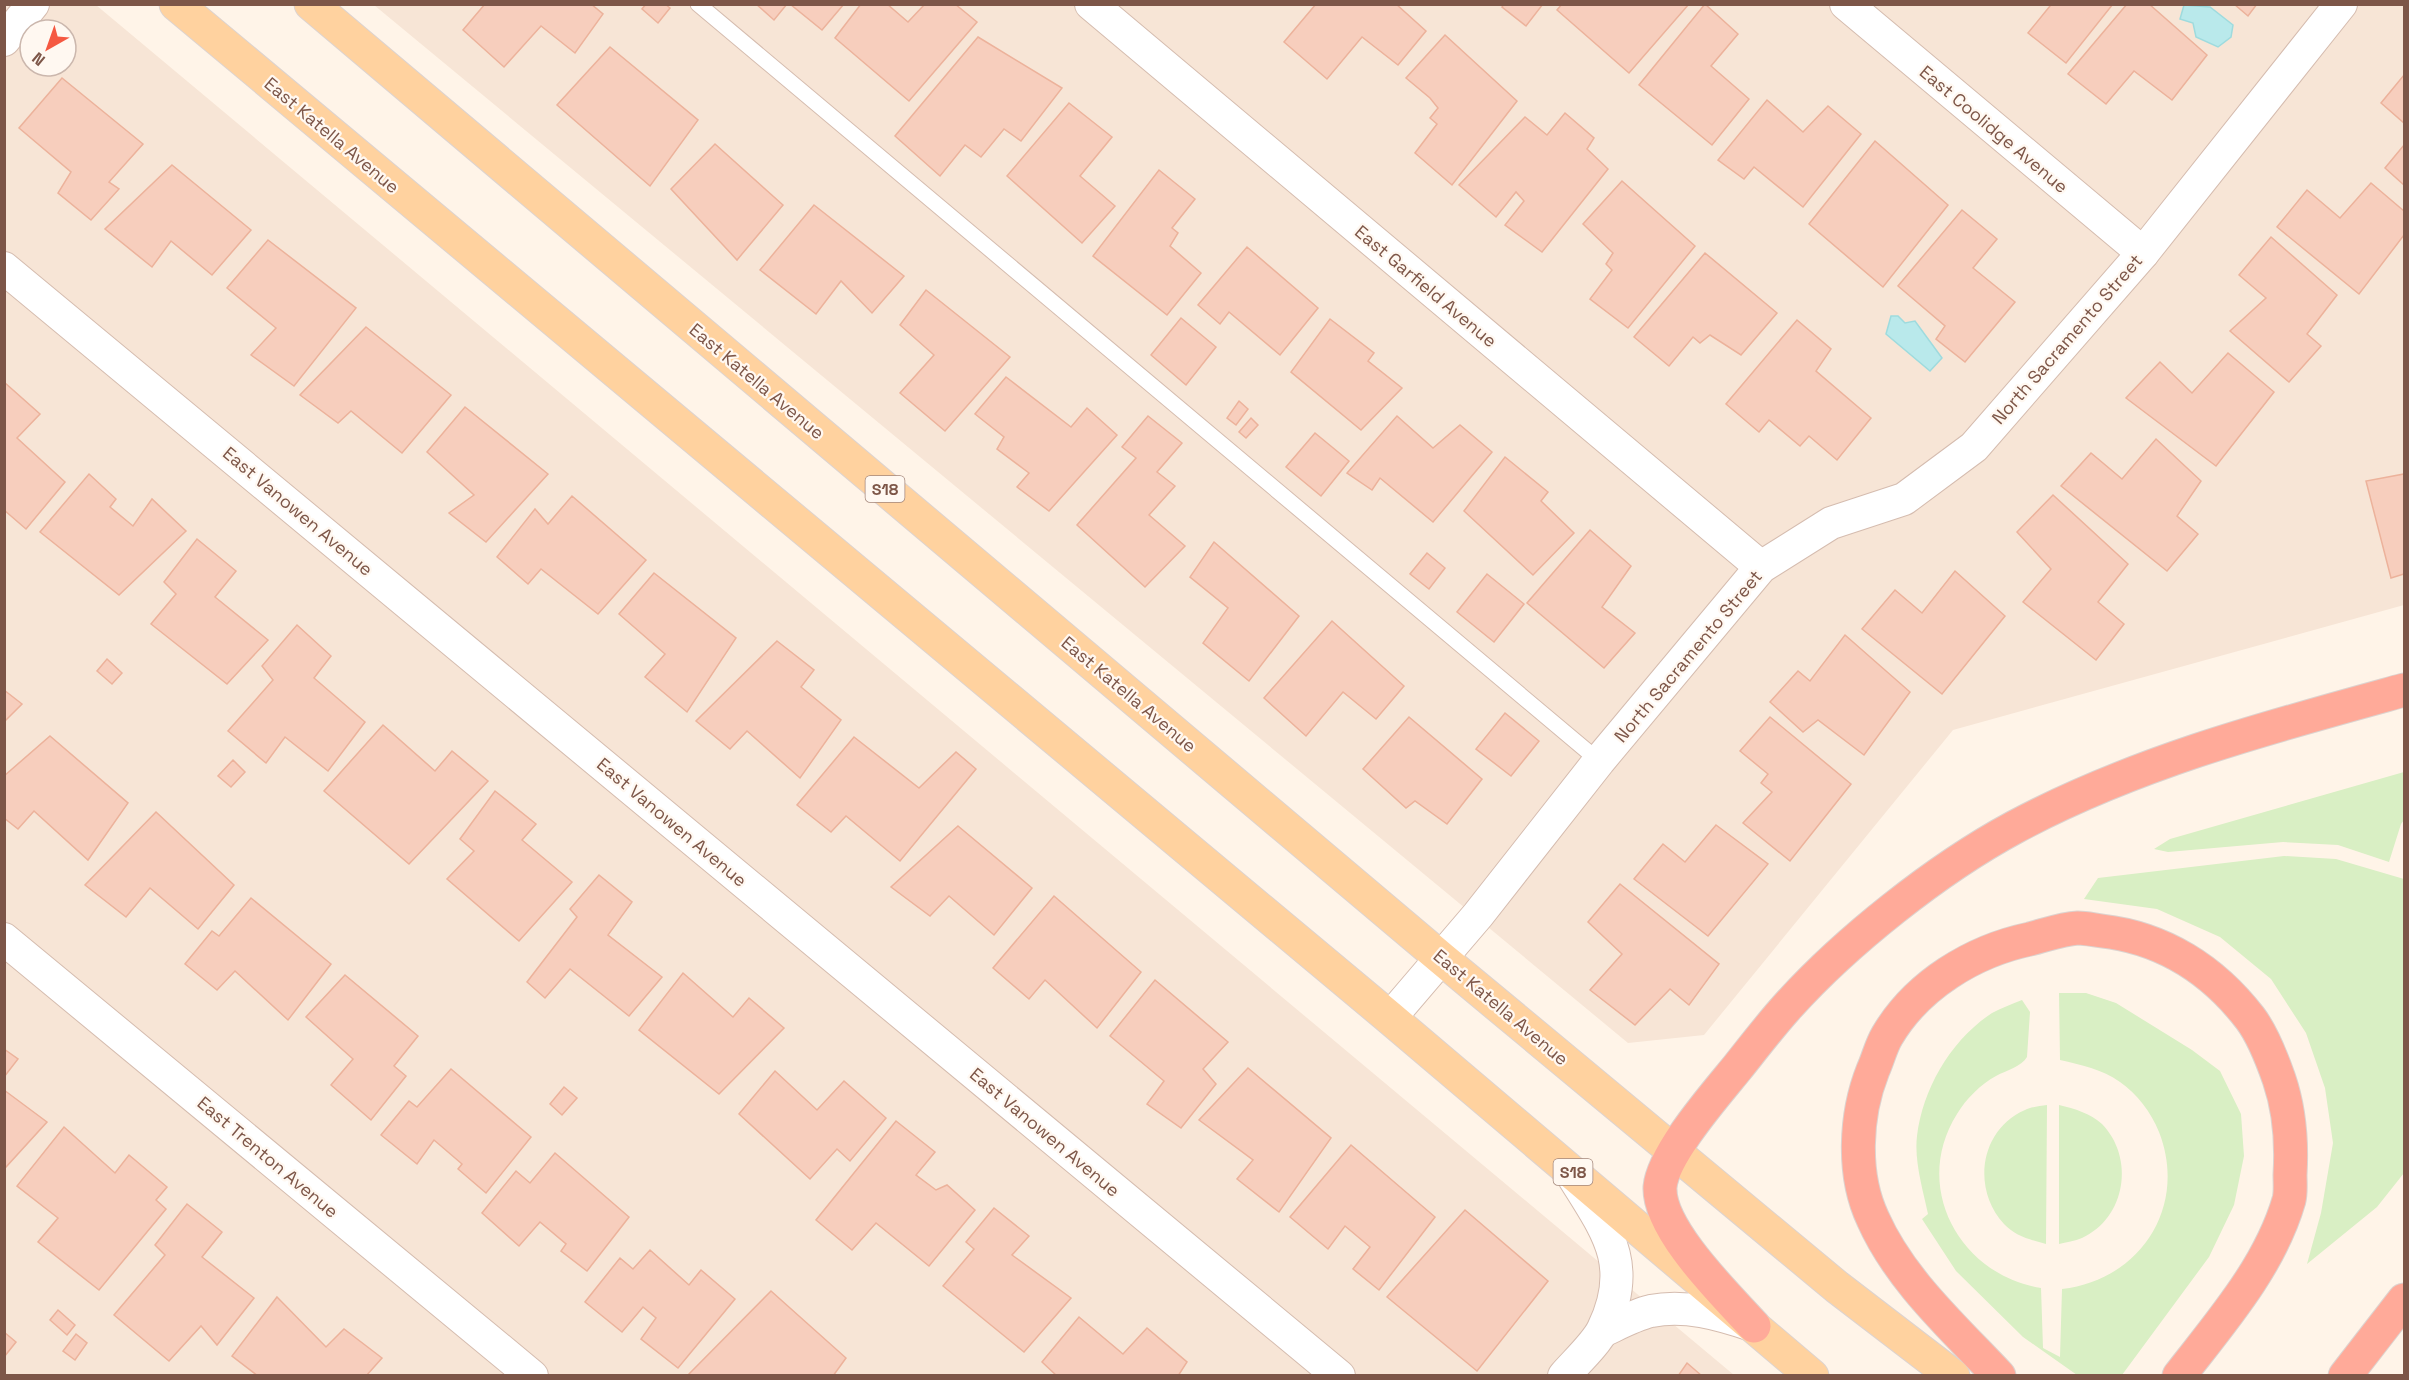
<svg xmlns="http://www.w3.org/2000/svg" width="2409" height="1380" font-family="'Space Grotesk',sans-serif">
  <rect width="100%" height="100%" fill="#fff4e8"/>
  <g fill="#f7e5d6" fill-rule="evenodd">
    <path d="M5,4L96,5L1734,1375L5,1376ZM30,30H66V66H30Z"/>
    <path d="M374,5H2404V605L1953,730L1704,1035L1628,1043Z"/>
  </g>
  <g fill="#d9efc4">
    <path d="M2404,772V820L2401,824L2389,862L2338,845L2283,842L2168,852L2154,849L2170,839Z"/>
    <path d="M2284,856L2336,859L2404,879V1173L2377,1207L2307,1264L2321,1213L2333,1143L2325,1088L2306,1033L2271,979L2220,937L2157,909L2084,899L2098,878Z"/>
    <path d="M2059,993H2086L2116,1003L2192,1050L2220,1071L2241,1114L2244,1156L2234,1205L2209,1257L2122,1375H2077L2023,1337L1956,1271L1922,1219L1928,1214C1923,1190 1914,1161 1917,1136C1923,1088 1951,1040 1992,1013C2001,1008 2012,1004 2022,1000L2030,1012L2027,1057C2021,1067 2007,1070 1996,1076C1981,1084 1966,1099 1957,1114C1911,1187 1960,1275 2041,1288L2043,1348L2060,1357L2062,1289C2141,1280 2188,1206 2159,1132C2151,1112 2137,1094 2120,1082C2102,1069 2081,1065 2060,1060Z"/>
    <path d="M2047,1105L2046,1244C2031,1240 2015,1236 2004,1224C1972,1190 1979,1130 2025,1110C2031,1107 2040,1106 2047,1105Z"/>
    <path d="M2059,1105C2075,1109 2090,1113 2102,1124C2135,1158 2126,1218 2082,1238C2075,1241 2066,1242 2059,1244Z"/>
  </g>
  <g fill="#b9e9eb" stroke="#9edbde" stroke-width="1.5">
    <path d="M2184,5L2210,7L2233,25L2231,37L2218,47L2196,37L2193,23L2180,19Z"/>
    <path d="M1891,316H1898L1905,323L1915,321L1942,358L1930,371L1886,334Z"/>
  </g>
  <g fill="#f7cebd" stroke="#ecb29b" stroke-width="1.5">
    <path d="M485,4H591L603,14L575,53L541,26L504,67L463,30Z"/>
    <path d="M646,4H665L670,8L658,23L642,9Z"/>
    <path d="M756,4H787L774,20Z"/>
    <path d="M790,4H844L822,30Z"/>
    <path d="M861,4H887L908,22L925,4H955L977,22L909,101L835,38Z"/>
    <path d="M1316,4H1396L1426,31L1398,65L1362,37L1327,79L1284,42Z"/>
    <path d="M1504,4H1543L1526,26L1502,7Z"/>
    <path d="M1562,4H1689L1629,73L1557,10Z"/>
    <path d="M1705,4L1738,34L1711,66L1749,99L1712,145L1639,85Z"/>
    <path d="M2048,4H2113L2066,63L2028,33L2050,6Z"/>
    <path d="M2127,4H2149L2207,55L2172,100L2134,71L2106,104L2068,74Z"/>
    <path d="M2234,4H2257L2248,16Z"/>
    <path d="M1445,35L1517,101L1452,185L1415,153L1437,124L1430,118L1438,108L1430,98L1406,78Z"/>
    <path d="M978,37L1062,88L1021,141L1004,129L981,157L965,145L940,176L895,136Z"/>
    <path d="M610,47L698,120L650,186L557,105Z"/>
    <path d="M2404,75V123L2381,103Z"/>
    <path d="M62,78L143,144L109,182L119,189L91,220L58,193L71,172L19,128Z"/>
    <path d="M1767,100L1803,132L1828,106L1861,134L1803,207L1754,167L1744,179L1718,160Z"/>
    <path d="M1069,103L1112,137L1080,176L1115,206L1082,243L1007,176Z"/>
    <path d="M1565,113L1594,138L1587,149L1608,169L1542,252L1505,225L1524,201L1516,192L1496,217L1459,185L1525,117L1547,135Z"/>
    <path d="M1875,141L1948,205L1883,287L1809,224Z"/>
    <path d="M715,144L783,205L737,260L671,189Z"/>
    <path d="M2404,145V185L2385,168Z"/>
    <path d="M172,165L251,230L212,275L171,241L152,267L105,229Z"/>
    <path d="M1159,170L1195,199L1172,228L1178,233L1170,246L1201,273L1167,315L1093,256Z"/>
    <path d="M1622,181L1695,246L1628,328L1590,299L1612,270L1606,264L1613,253L1583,224Z"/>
    <path d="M2371,183L2404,211V235L2359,294L2277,227L2307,190L2340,218Z"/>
    <path d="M814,205L904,276L872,313L841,281L816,314L760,270Z"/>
    <path d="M1962,210L1997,239L1973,268L2015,302L1965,362L1936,339L1945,326L1898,286Z"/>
    <path d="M2271,237L2337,295L2307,334L2321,346L2289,382L2230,331L2266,298L2239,275Z"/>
    <path d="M268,240L356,308L294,386L251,355L276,328L227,288Z"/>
    <path d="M1247,247L1318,308L1280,355L1229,312L1220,324L1198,305Z"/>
    <path d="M1705,253L1777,313L1741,355L1710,335L1700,343L1693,337L1669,366L1634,337Z"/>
    <path d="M926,290L1010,357L945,431L900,393L934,355L900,325Z"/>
    <path d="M1181,318L1216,347L1186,385L1151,355Z"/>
    <path d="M1330,319L1374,353L1368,361L1402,388L1361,430L1291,372Z"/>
    <path d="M1797,320L1831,349L1816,371L1871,418L1837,460L1809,436L1800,446L1769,420L1759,432L1726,404Z"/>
    <path d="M366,327L451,395L402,453L351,411L338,423L300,395Z"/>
    <path d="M2228,353L2274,392L2216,466L2126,398L2160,362L2192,393Z"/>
    <path d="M1006,377L1071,427L1087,408L1117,435L1049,511L1017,487L1029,473L997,449L1004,437L975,414Z"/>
    <path d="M4,382L40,414L17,438L65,482L26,529L4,510Z"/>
    <path d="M1239,401L1248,409L1236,425L1227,418Z"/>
    <path d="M465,407L548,474L486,542L449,513L474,495L427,452Z"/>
    <path d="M1148,416L1182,443L1157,472L1175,486L1149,515L1185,546L1145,587L1077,525L1136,458L1122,447Z"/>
    <path d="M1397,416L1433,448L1460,425L1492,452L1433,522L1380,478L1372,490L1347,473Z"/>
    <path d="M1251,418L1258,425L1246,438L1239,432Z"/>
    <path d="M1315,433L1349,461L1321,496L1286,467Z"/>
    <path d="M2156,439L2201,481L2177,516L2198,534L2167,571L2061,486L2091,453L2122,479Z"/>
    <path d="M1505,457L1548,492L1541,501L1574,533L1533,575L1464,511Z"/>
    <path d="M89,474L116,499L110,507L133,526L152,499L186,531L119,595L40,532Z"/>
    <path d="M2404,474V574L2391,578L2366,481Z"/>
    <path d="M2053,495L2128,564L2098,602L2124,624L2096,660L2023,602L2051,569L2017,532Z"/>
    <path d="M572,496L646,560L598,614L541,569L528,584L497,557L535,509L548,524Z"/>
    <path d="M1590,530L1631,566L1602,607L1635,633L1604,668L1527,603Z"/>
    <path d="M197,539L236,571L215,597L268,640L227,684L151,624L176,594L164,582Z"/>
    <path d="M1214,542L1299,616L1249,681L1203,643L1228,608L1190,577Z"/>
    <path d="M1427,553L1445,568L1429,589L1410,574Z"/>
    <path d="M1955,571L2005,616L1942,694L1862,629L1895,590L1922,613Z"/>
    <path d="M654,573L736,638L687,712L645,677L665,654L619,614Z"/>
    <path d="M1487,574L1524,604L1494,642L1457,612Z"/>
    <path d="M1332,621L1404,686L1376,719L1343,692L1306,736L1264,698Z"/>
    <path d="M297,625L331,656L314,678L365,722L328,771L285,737L266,763L228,731L273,680L262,666Z"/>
    <path d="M1845,635L1910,692L1864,755L1818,720L1803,732L1770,702L1798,671L1810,681Z"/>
    <path d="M777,641L814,670L801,687L841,720L800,778L747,731L730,749L696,721Z"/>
    <path d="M107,659L122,673L112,684L97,671Z"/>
    <path d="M4,690L22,704L4,722Z"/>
    <path d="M1505,713L1539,741L1511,776L1476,749Z"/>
    <path d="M1409,717L1482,779L1447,824L1415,801L1406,808L1363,769Z"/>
    <path d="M1770,717L1851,784L1790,861L1743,823L1772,792L1761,783L1768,774L1740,751Z"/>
    <path d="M383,725L435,771L452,751L488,781L409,864L324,791Z"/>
    <path d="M50,736L128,803L88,860L34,811L18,829L4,818V776Z"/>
    <path d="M854,737L919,788L956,752L976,769L900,861L846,816L831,832L797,805Z"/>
    <path d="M233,760L245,772L231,787L218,776Z"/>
    <path d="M495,791L536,824L522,840L572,882L519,941L447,879L474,851L460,839Z"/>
    <path d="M156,812L234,885L198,929L150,888L126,917L85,885Z"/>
    <path d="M1716,825L1768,864L1708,936L1634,879L1663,844L1685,862Z"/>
    <path d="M958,826L1032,888L994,935L949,896L930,916L891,887Z"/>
    <path d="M599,875L632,902L608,935L662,977L629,1016L570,969L545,998L527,982L577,917L570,909Z"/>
    <path d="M1620,884L1719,964L1689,1005L1670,989L1635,1025L1590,990L1622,954L1588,922Z"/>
    <path d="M1054,896L1141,972L1097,1028L1045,980L1029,999L993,968Z"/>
    <path d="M251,898L331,964L288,1020L235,971L217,990L185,964L212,931L219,936Z"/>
    <path d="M683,973L733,1017L749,998L784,1028L719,1094L639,1030Z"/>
    <path d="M345,975L418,1036L394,1066L406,1076L371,1120L331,1085L353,1059L306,1017Z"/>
    <path d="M1155,980L1228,1042L1203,1069L1216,1084L1181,1128L1147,1104L1164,1081L1110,1036Z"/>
    <path d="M4,1049L18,1059L4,1077Z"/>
    <path d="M1248,1068L1331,1138L1279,1212L1237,1179L1253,1160L1199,1120Z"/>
    <path d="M451,1069L531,1137L486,1193L458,1169L462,1164L434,1140L417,1164L381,1135L409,1101L417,1107Z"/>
    <path d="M775,1071L817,1110L844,1081L886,1118L850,1161L837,1149L810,1179L739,1114Z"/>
    <path d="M564,1087L577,1098L562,1115L550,1104Z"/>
    <path d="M4,1090L47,1122L6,1167L4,1166Z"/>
    <path d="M896,1121L935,1152L916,1175L936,1190L947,1185L975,1210L929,1266L876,1223L852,1250L816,1220Z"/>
    <path d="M64,1127L115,1173L129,1155L167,1187L156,1200L166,1209L99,1290L38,1242L58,1218L17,1186Z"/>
    <path d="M1351,1145L1435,1217L1379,1290L1353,1269L1370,1247L1345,1226L1328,1249L1290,1217Z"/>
    <path d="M555,1153L629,1217L587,1271L561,1251L566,1244L540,1222L519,1246L482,1213L516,1171L530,1183Z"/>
    <path d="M187,1204L222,1232L202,1257L254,1298L217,1345L201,1326L169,1361L114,1315L165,1255L155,1245Z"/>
    <path d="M994,1208L1029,1236L1012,1255L1071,1298L1024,1352L943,1286L974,1249L966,1242Z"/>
    <path d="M1465,1210L1548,1281L1477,1371L1387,1297Z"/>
    <path d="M650,1250L689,1285L701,1270L735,1299L678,1368L641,1339L656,1318L643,1307L622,1332L585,1302L620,1258L633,1269Z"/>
    <path d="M771,1291L846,1358L833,1376H687Z"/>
    <path d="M277,1297L326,1347L344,1329L382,1358L366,1376H258L232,1356Z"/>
    <path d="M58,1310L75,1325L67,1335L50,1320Z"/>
    <path d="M1079,1317L1123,1354L1147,1328L1187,1362L1178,1376H1057L1042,1362Z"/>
    <path d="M4,1332L16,1342L4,1357Z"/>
    <path d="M76,1334L87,1343L75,1360L63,1351Z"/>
    <path d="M1687,1363L1702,1376H1678Z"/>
  </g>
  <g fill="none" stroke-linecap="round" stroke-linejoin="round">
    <g stroke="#d5bcaf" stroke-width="17">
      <path id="lane" d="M698,4L1599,761"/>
    </g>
    <g stroke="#d5bcaf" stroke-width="34">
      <g id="street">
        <path d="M1091,4L1761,567"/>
        <path d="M1846,4L2143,253"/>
        <path d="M4,40L33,4"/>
        <path d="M4,268L1339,1376"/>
        <path d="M4,939L532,1376"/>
        <path d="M1390,1018L1478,915L1599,761L1761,567L1831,523L1904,499L1974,447L2143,253L2341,4"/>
        <path d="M1603,1331C1618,1324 1634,1315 1651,1311C1685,1304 1719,1314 1752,1325"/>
        <path d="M1564,1376C1575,1363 1596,1344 1603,1329C1634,1265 1607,1231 1574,1178"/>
      </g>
    </g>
    <g stroke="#ddd3cf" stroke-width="35">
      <g id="primary">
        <path d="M176,4L1390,1018L1812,1376"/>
        <path d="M311,4L1441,958L1837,1287L1953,1376"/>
      </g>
    </g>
    <g stroke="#ddd3cf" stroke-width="35">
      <g id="highway">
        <path d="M1754,1326C1727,1296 1658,1230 1660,1187C1663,1154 1715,1095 1737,1068C1753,1048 1769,1027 1786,1008C1845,942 1937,869 2015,827C2136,762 2273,726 2404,690"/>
        <path d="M1999,1376C1954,1328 1900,1280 1873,1219C1852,1175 1855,1115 1873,1070C1878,1059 1881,1046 1887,1036C1917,985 1973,951 2030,939C2046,935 2061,929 2078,928C2085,928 2094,930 2102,931C2163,938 2213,970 2250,1018C2263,1035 2272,1059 2279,1079C2290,1111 2292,1142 2290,1175C2290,1183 2291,1192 2289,1200C2270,1266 2221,1322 2179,1376"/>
        <path d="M2345,1376L2404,1300"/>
      </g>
    </g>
    <use href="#lane" stroke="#fff" stroke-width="15"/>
    <use href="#street" stroke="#fff" stroke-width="32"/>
    <use href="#primary" stroke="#ffd29f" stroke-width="33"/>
    <use href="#highway" stroke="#fa9" stroke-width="33"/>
  </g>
  <g text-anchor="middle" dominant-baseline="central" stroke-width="4.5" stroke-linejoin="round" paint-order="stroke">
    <g fill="#fff8f1" stroke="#a4877b" stroke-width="1.5">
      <rect x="865.5" y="476" width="39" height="26" rx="4.5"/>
      <rect x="1553.5" y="1159" width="39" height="26" rx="4.5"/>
    </g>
    <g font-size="16" font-weight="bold" fill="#7d5648">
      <text x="885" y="489">S18</text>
      <text x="1573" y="1172">S18</text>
    </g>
    <g font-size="18" fill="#7d5648" stroke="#fff8f1">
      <text transform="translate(1994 129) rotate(40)">East Coolidge Avenue</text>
      <text transform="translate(332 135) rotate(40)">East Katella Avenue</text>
      <text transform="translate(1426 286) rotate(40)">East Garfield Avenue</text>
      <text transform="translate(2067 339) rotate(-49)">North Sacramento Street</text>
      <text transform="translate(757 381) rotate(40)">East Katella Avenue</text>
      <text transform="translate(298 511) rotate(40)">East Vanowen Avenue</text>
      <text transform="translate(1688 656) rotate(-50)">North Sacramento Street</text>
      <text transform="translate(1129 694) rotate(40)">East Katella Avenue</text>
      <text transform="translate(672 822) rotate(40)">East Vanowen Avenue</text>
      <text transform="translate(1501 1007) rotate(40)">East Katella Avenue</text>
      <text transform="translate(1045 1132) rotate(40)">East Vanowen Avenue</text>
      <text transform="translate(268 1157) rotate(40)">East Trenton Avenue</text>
    </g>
  </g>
  <rect width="2409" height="1380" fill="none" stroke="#7d5648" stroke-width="12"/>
  <g transform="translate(48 48) rotate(220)"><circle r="28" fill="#fff8f1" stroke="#cbb7ad" stroke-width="1.5"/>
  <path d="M0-4.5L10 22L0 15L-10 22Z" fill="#f55841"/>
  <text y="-9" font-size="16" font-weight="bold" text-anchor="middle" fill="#7d5648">N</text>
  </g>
</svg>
